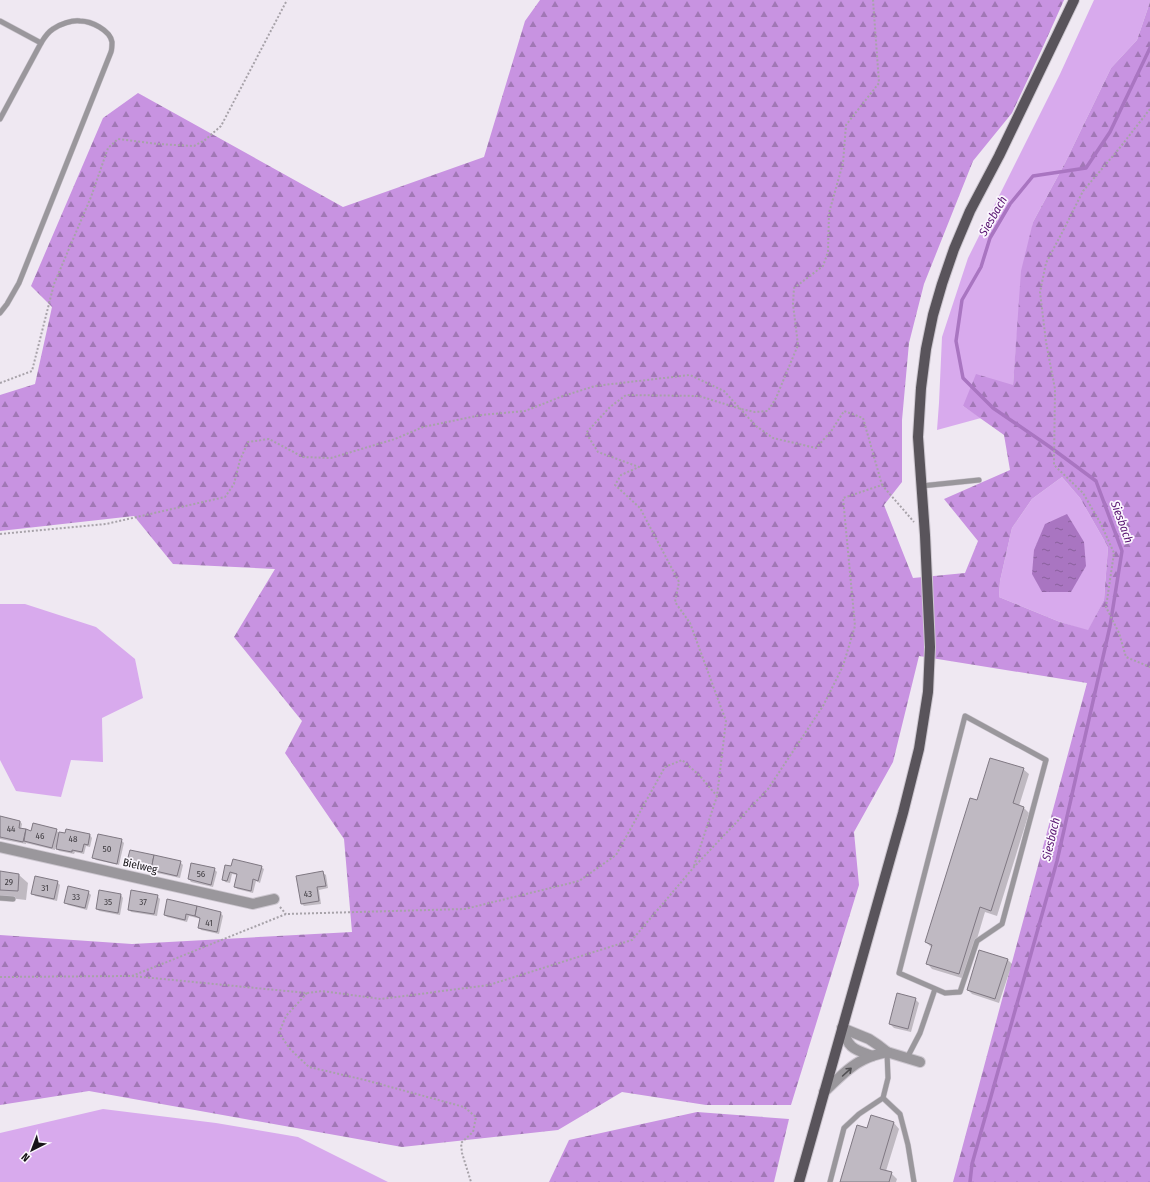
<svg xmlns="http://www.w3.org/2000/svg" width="1150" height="1182" font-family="'Fira Sans Condensed',sans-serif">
  <defs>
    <pattern id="forest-firs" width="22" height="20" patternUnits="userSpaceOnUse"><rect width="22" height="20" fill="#c893e1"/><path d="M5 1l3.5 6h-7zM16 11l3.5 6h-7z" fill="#a177b5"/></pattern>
    <pattern id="water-ripples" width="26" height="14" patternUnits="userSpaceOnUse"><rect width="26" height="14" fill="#a975c1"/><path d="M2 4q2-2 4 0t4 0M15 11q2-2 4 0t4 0" fill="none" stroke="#895f9c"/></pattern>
  </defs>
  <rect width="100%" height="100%" fill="#efe8f2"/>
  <g fill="#d8aaed">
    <path d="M1094,0H1150V2L1137,40L1111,68L1065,163L1033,222L1017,334L1013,385L963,406L981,418L937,430L939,403L942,337L968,258L1060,74Z"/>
    <path d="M1062,477L1080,498L1108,547L1104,600L1088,631L1060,622L999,597L1000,581L1012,528L1032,499Z"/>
    <path d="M0,604H25L96,627L135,659L143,698L102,718L103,762L71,760L61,797L16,791L0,760Z"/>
    <path d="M103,1109L216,1123L298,1137L388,1182H0V1133Z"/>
  </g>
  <g fill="url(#forest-firs)" fill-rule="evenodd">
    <path d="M540,0H1064L1042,49L1012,113L973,161L924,284L909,343L902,420V482L884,505L913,578L965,573L978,541L944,499L1010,470L1004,435L963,406L976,374L1013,385L1021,271L1033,222L1065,163L1111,68L1137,40L1150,2V1182H953L1087,683L919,656L893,762L854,832L859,885L791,1105H706L622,1092L558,1130L402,1147L89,1091L0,1105V935L132,944L352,932L344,839L285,753L302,721L234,637L275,569L173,564L134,516L0,531V395L35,384L52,307L31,286L103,118L138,93L343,207L484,157L525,21ZM1062,477L1080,498L1108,547L1104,600L1088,630L1060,622L999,597L1000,581L1012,528L1032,499Z"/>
    <path d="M697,1112L789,1119L774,1182H549L569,1140Z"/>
  </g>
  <path fill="url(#water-ripples)" d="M1067,514L1084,542L1086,566L1071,592H1042L1032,574L1034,550L1045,524Z"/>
  <g fill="#0003">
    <path d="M1023,769L1029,774L1019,806L1023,807L1029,813L997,916L985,912L965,979L932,969L927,963L932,948L926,942L977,802Z"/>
    <path d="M0,817L20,821L22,824L21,829L32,832L56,830L59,833L65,835H90L92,838L90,847L86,846L84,854L75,852L74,854L59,851L55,847V850L26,843V844L0,839Z"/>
    <path d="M121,840L124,843L119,865L96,860L94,858Z"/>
    <path d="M180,862L183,865L180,878L130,867L128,864Z"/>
    <path d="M232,867H261L264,869L260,883L256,881L253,893L237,889L235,886L238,875L232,874L230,883L225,882L223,879Z"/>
    <path d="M214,869L217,872L213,887L191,882L189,879Z"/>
    <path d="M0,872L19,875L28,883L26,900L0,897Z"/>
    <path d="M323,873L326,875L328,888L319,890L321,904L304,906L302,904L297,877Z"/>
    <path d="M57,882L60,885L57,901L35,896L33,893Z"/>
    <path d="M100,891L121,895L123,898L120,915L99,911L97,909Z"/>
    <path d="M88,892L91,895L87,910L68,905L65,902Z"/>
    <path d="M157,896L160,899L157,916L131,912L129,909Z"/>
    <path d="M168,900L221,913L223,916L219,934L201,930L199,927L201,919L189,916L187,922L167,917L165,915Z"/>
    <path d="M1008,960L1012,964L999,1003L972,994L968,990Z"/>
    <path d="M915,999L919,1003L911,1032L894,1028L890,1024Z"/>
    <path d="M894,1123L899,1129L886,1171L891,1173L897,1179L896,1182H841L867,1129Z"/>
  </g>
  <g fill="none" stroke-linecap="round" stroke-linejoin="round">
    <path stroke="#a975c1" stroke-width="3.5" d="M970,1182L972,1164L1057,861L1110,626L1122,551L1096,481L1050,447L993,408L963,378L956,341L962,300L981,267L990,238L1010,204L1033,176L1086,168L1110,132L1150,48"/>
  </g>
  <g fill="#bfb9c2" stroke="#7f7882">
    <path d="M990,758L1024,768L1013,803L1024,807L991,911L980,907L959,974L926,964L932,945L925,942L970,798L977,800Z"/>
    <path d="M0,816L20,821L19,828L26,829L23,842L0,837Z"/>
    <path d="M33,823L57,829L52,848L24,841L26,829L31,831Z"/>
    <path d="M66,829L90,834L88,845L84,844L82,852L72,850V852L56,849L59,832L65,833Z"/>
    <path d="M98,834L122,839L117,864L92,858Z"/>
    <path d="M130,850L154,855L151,870L126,865Z"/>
    <path d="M154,855L181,861L177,876L151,870Z"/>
    <path d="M233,859L262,866L258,881L253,879L251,891L234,887L237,874L230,872L227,881L222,880L225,865L231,866Z"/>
    <path d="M191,863L215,868L211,885L188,879Z"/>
    <path d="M0,871L19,874L18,891L0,890Z"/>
    <path d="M323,871L326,886L317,887L319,901L301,904L296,876Z"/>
    <path d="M35,876L58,881L54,899L31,894Z"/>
    <path d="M68,886L89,891L85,908L64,903Z"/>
    <path d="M99,890L121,894L118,913L96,909Z"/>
    <path d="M131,890L158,895L154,914L128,910Z"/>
    <path d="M167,899L197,906L195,916L186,914L185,920L164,915Z"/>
    <path d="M197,906L221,912L217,932L198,928L200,918L195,916Z"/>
    <path d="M979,950L1008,959L995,999L967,990Z"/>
    <path d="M897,993L916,998L908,1029L889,1024Z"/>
    <path d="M871,1115L894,1122L880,1169L892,1172L889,1182H840L857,1125L867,1128Z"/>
  </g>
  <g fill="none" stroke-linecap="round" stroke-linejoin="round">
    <g stroke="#ccc6cf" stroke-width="6">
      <g id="service">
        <path d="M0,21L41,43L0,119"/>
        <path d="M0,313L7,304L19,283L111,52C112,49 112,45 112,42C110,30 91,21 80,21C72,20 60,24 53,29C48,32 44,38 41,43"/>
        <path d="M921,486L979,480"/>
        <path d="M965,716L1046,760L1002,924L977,941L960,992L945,993L899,973Z"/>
        <path d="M0,898L13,899"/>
        <path d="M907,1058L920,1033L935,989"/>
        <path d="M883,1098L900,1114L908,1145L914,1182"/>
        <path d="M830,1182L844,1128L859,1114L883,1098L888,1078L887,1052"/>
      </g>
    </g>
    <g stroke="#ccc6cf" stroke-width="12">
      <g id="minor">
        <path d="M0,847L253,904L274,899"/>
        <path d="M842,1028L869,1039L878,1045L887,1052L920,1062"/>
        <path d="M842,1028C849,1049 853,1049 872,1056"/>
        <path d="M824,1092C836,1081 848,1067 863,1060C870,1056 878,1054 887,1052"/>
      </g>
    </g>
    <g stroke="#ccc6cf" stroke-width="12">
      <path id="primary" d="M799,1182L903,813L919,749L928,692L930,647L925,535L918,437L921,388L926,349L933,315L942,284L954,249L970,211L999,156L1074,0"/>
    </g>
    <g stroke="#a7a2a9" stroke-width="2" stroke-dasharray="2 2" stroke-linecap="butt">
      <path d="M1150,109L1118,150L1083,191L1065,227L1046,263L1040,292L1046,342L1055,389L1054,465L1083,493L1101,524L1114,553L1106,607L1119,633L1126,657L1150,667"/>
      <path d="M0,383L32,371L54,284L91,197L108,148L118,139L158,144L194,146L205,140L221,126L287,0"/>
      <path d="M0,534L106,524L225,497L234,484L240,460L248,442L269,439L303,457L331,458L395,439L423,427L481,415L525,411L563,396L595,386L690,375L724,391L756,426L773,438L816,448L832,430L844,411L863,418L882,485"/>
      <path d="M694,866L717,796L726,721L690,623L675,602L679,582L640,508L615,485L621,475L639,467L598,452L586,433L610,407L626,395L699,396L741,409L755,412L768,411L776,398L798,345L793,304L794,288L823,266L828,252L829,213L843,163L846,125L879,83L873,0"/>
      <path d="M280,907L286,914"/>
      <path d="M132,976L286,914L465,909L579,881L616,855L665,767L682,760L699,775L717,796"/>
      <path d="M0,977L132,976L307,993L322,991L381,999L489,985L632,940L694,867L768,789L823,706L843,666L855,626L843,498L882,485L914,522"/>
      <path d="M307,993L286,1016L279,1033L290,1049L309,1067L365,1080L464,1107L476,1117L473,1132L461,1143L462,1153L471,1182"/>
    </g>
    <use href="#service" stroke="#9a979c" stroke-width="5"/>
    <use href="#minor" stroke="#9a979c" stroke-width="10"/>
    <use href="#primary" stroke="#59545b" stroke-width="10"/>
  </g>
  <defs><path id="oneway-shaft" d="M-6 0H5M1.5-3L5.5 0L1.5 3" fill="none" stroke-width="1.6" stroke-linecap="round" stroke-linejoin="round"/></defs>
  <use stroke="#514f53" href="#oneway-shaft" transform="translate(847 1072) rotate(-42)"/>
  <g text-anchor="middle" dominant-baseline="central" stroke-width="3.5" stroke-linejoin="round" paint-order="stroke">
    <g font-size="9" fill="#403d42">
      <text x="11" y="829">44</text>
      <text x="40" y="836">46</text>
      <text x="73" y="839">48</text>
      <text x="107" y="849">50</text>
      <text x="201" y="874">56</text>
      <text x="9" y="882">29</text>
      <text x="45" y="888">31</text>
      <text x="308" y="894">43</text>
      <text x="76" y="897">33</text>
      <text x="108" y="902">35</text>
      <text x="143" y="902">37</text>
      <text x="209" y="923">41</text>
    </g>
    <g font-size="11" fill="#161417" stroke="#fbf6fe">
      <text transform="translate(140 866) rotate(13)">Bielweg</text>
    </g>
    <g font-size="12" font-style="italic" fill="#571270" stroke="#fbf6fe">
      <text transform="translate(993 216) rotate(-60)">Siesbach</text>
      <text transform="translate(1122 522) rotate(70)">Siesbach</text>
      <text transform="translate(1051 839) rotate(-77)">Siesbach</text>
    </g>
  </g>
  <g transform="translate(32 1150) rotate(222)" stroke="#fbf6fe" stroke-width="3" paint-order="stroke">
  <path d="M0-3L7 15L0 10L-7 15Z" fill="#161417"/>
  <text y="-6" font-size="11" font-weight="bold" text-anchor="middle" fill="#161417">N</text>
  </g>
</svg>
